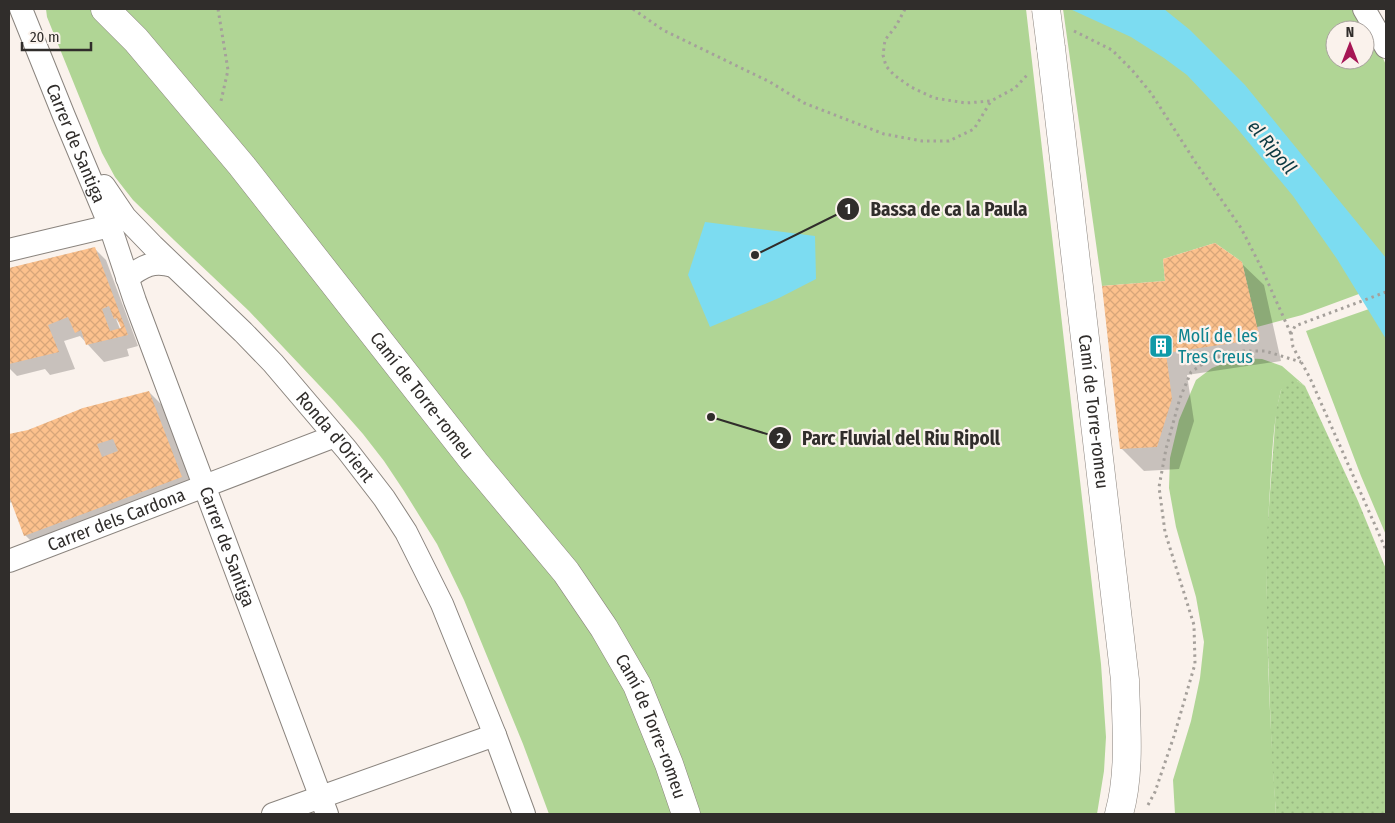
<svg xmlns="http://www.w3.org/2000/svg" width="1395" height="823" font-family="'Fira Sans Condensed',sans-serif">
  <defs>
    <pattern id="garden-dots" width="8" height="8" patternUnits="userSpaceOnUse" patternTransform="scale(1.25)"><rect width="8" height="8" fill="#b0d595"/><path d="M2 2h.1M6 6h.1" fill="none" stroke="#98b781" stroke-width="1.8" stroke-linecap="round"/></pattern>
    <pattern id="building-cross-hatch" width="8" height="8" patternUnits="userSpaceOnUse" patternTransform="scale(1.25)"><rect width="8" height="8" fill="#fcc18d"/><path d="M0 0l8 8M0 8l8-8" fill="none" stroke="#d8a67a"/></pattern>
  </defs>
  <rect width="100%" height="100%" fill="#faf2ec"/>
  <g fill="#b0d595" fill-rule="evenodd">
    <path d="M46,9H1026L1101,664L1106,737L1104,771L1097,814H549L523,744L464,600L437,544L404,491L384,461L363,434L334,401L249,311L174,240L133,200L115,177L102,153L47,17Z"/>
    <path d="M1063,9H1356L1378,47L1386,65V535L1361,476L1306,331L1369,309L1367,291L1302,315L1257,327L1242,262L1215,243L1163,259L1165,281L1102,286ZM1335,30H1365V60H1335Z"/>
    <path d="M1238,358L1262,359L1282,366L1305,386L1297,381L1281,390C1273,422 1272,455 1270,488C1263,596 1269,706 1276,814H1175L1173,780L1191,721L1200,678L1204,642L1196,597L1176,527L1169,488L1170,458L1179,420L1196,380L1212,368Z"/>
  </g>
  <path fill="url(#garden-dots)" d="M1289,381H1297L1305,386L1358,501L1386,569V814H1276L1272,760L1267,627V534L1276,411L1281,390Z"/>
  <g fill="#7cdcf1">
    <path d="M1070,9H1164L1190,30L1245,85L1386,258V339L1337,259L1293,196L1236,127L1187,75L1164,58L1131,37Z"/>
    <path d="M705,222L815,236L816,279L779,298L710,327L688,275Z"/>
  </g>
  <g fill="#0003" fill-rule="evenodd">
    <path d="M94,248L106,260L138,346L127,349L129,356L104,362L80,336L64,341L75,369L50,375L45,369L17,376L9,368V269ZM116,319L121,324L122,328L120,329Z"/>
    <path d="M1241,263L1264,285L1281,361L1187,375L1194,421L1179,469L1144,471L1122,449L1166,282Z"/>
    <path d="M149,392L166,409L198,494L42,552L25,535L12,502L9,503V436L28,431Z"/>
  </g>
  <g fill="url(#building-cross-hatch)" fill-rule="evenodd">
    <path d="M1215,243L1242,262L1260,339L1166,353L1172,399L1157,447L1120,449L1102,286L1165,281L1163,259Z"/>
    <path d="M95,247L128,335L86,345L81,330L75,333L68,317L48,325L59,352L9,364V268ZM109,306L114,319L117,318L121,328L110,331L102,309Z"/>
    <path d="M149,391L182,477L24,536L9,496V434L28,430L83,408ZM113,439L118,451L102,457L97,444Z"/>
  </g>
  <g fill="none" stroke-linecap="round" stroke-linejoin="round">
    <g stroke="#8a847e" stroke-width="24">
      <g id="street">
        <path id="s1" d="M21,9L64,116L110,226L135,301L327,814"/>
        <path d="M1364,9L1386,47"/>
        <path id="s2" d="M104,186L125,217L153,246L243,332L273,363L347,450L384,498L406,532L442,604L495,735L524,814"/>
        <path d="M9,250L110,226"/>
        <path d="M127,278C143,266 153,260 173,266"/>
        <path id="s3" d="M9,561L335,436"/>
        <path d="M273,814L495,735"/>
      </g>
    </g>
    <g stroke="#8a847e" stroke-width="29">
      <g id="secondary">
        <path id="s4" d="M105,9L136,40L242,166L475,463L566,572L604,628L637,685L669,764L686,814"/>
        <path id="s5" d="M1051,48L1125,680C1126,724 1131,771 1119,814"/>
      </g>
    </g>
    <g stroke="#a5a09b" stroke-width="3" stroke-dasharray="2.5 4" stroke-linecap="butt">
      <path d="M218,9L228,70L221,101"/>
      <path d="M633,9L663,30L770,82L804,103L884,134L922,141H949L974,129L991,101"/>
      <path d="M905,9L896,26L885,40L883,55L886,66L894,75L911,87L934,98L966,103L991,101L1015,88L1028,74"/>
      <path d="M1074,31L1112,50L1132,70L1151,93L1196,163L1241,228L1261,267L1291,334"/>
      <path d="M1386,292L1295,326L1291,334L1293,347L1310,378L1386,550"/>
      <path d="M1148,805L1155,792L1174,736L1195,664L1194,625L1165,532L1159,487L1166,449L1180,398L1191,372L1210,359L1241,351H1265L1301,362"/>
    </g>
    <use href="#street" stroke="#fff" stroke-width="22"/>
    <use href="#secondary" stroke="#fff" stroke-width="28"/>
    <g stroke="#8a847e" stroke-width="29" stroke-linecap="butt">
      <path id="secondary-bridge" d="M1046,9L1051,48"/>
    </g>
    <use href="#secondary-bridge" stroke="#fff" stroke-width="28"/>
  </g>
  <defs>
    <g id="building-square" transform="scale(1.25)"><rect x="-9" y="-9" width="18" height="18" rx="4" fill="#0f9aa8" stroke="#faf2ec"/><path d="M-4-6H4V6H1V3H-1V6H-4ZM-2.5-4.3h1.7v1.8h-1.7ZM.8-4.3h1.7v1.8H.8ZM-2.5-1h1.7V.8h-1.7ZM.8-1h1.7V.8H.8Z" fill="#fff"/></g>
  </defs>
  <g fill-rule="evenodd">
    <use href="#building-square" x="1161" y="346"/>
  </g>
  <g text-anchor="middle" dominant-baseline="central" stroke-width="4.5" stroke-linejoin="round" paint-order="stroke">
    <g font-size="18" fill="#302d2b" stroke="#faf2ec">
      <text stroke="none"><textPath href="#s1" startOffset="145">Carrer de Santiga</textPath></text>
      <text stroke="none"><textPath href="#s4" startOffset="500">Camí de Torre-romeu</textPath></text>
      <text stroke="none"><textPath href="#s5" startOffset="366">Camí de Torre-romeu</textPath></text>
      <text stroke="none"><textPath href="#s2" startOffset="342">Ronda d'Orient</textPath></text>
      <text stroke="none"><textPath href="#s3" startOffset="115">Carrer dels Cardona</textPath></text>
      <text stroke="none"><textPath href="#s1" startOffset="576">Carrer de Santiga</textPath></text>
      <text stroke="none"><textPath href="#s4" startOffset="905">Camí de Torre-romeu</textPath></text>
    </g>
    <g font-size="18" fill="#0d838f" stroke="#faf2ec" text-anchor="start">
      <text x="1178" y="336">Molí de les<tspan x="1178" dy="21">Tres Creus</tspan></text>
    </g>
    <g font-size="19" font-style="italic" fill="#0a3942" stroke="#faf2ec">
      <text transform="translate(1272 147) rotate(50)">el Ripoll</text>
    </g>
  </g>
  <path fill="none" stroke="#302d2b" stroke-width="2" d="M755 255L848 209M711 417L780 438"/>
  <g fill="#302d2b" stroke="#faf2ec" stroke-width="2">
    <circle cx="755" cy="255" r="5"/>
    <circle cx="711" cy="417" r="5"/>
    <circle cx="848" cy="209" r="12"/>
    <circle cx="780" cy="438" r="12"/>
  </g>
  <g font-size="15" text-anchor="middle" font-weight="bold" fill="#fff">
    <text x="848" y="214">1</text>
    <text x="780" y="443">2</text>
  </g>
  <g font-size="19" text-anchor="middle" font-weight="bold" fill="#302d2b" stroke="#faf2ec" stroke-width="4.5" stroke-linejoin="round" paint-order="stroke">
    <text x="949" y="216">Bassa de ca la Paula</text>
    <text x="901" y="445">Parc Fluvial del Riu Ripoll</text>
  </g>
  <rect width="1395" height="823" fill="none" stroke="#302d2b" stroke-width="20"/>
  <g transform="translate(1350 45)"><circle r="24" fill="#faf2ec" stroke="#a9a39f"/>
  <path d="M0-4L9 19L0 12L-9 19Z" fill="#a61655"/>
  <text y="-8" font-size="14" font-weight="bold" text-anchor="middle" fill="#302d2b">N</text>
  </g>
  <path d="M22 42v8h69v-8" fill="none" stroke="#302d2b" stroke-width="2.5"/>
  <text x="30" y="42" font-size="15" fill="#302d2b" stroke="#faf2ec" stroke-width="4" paint-order="stroke">20 m</text>
</svg>
